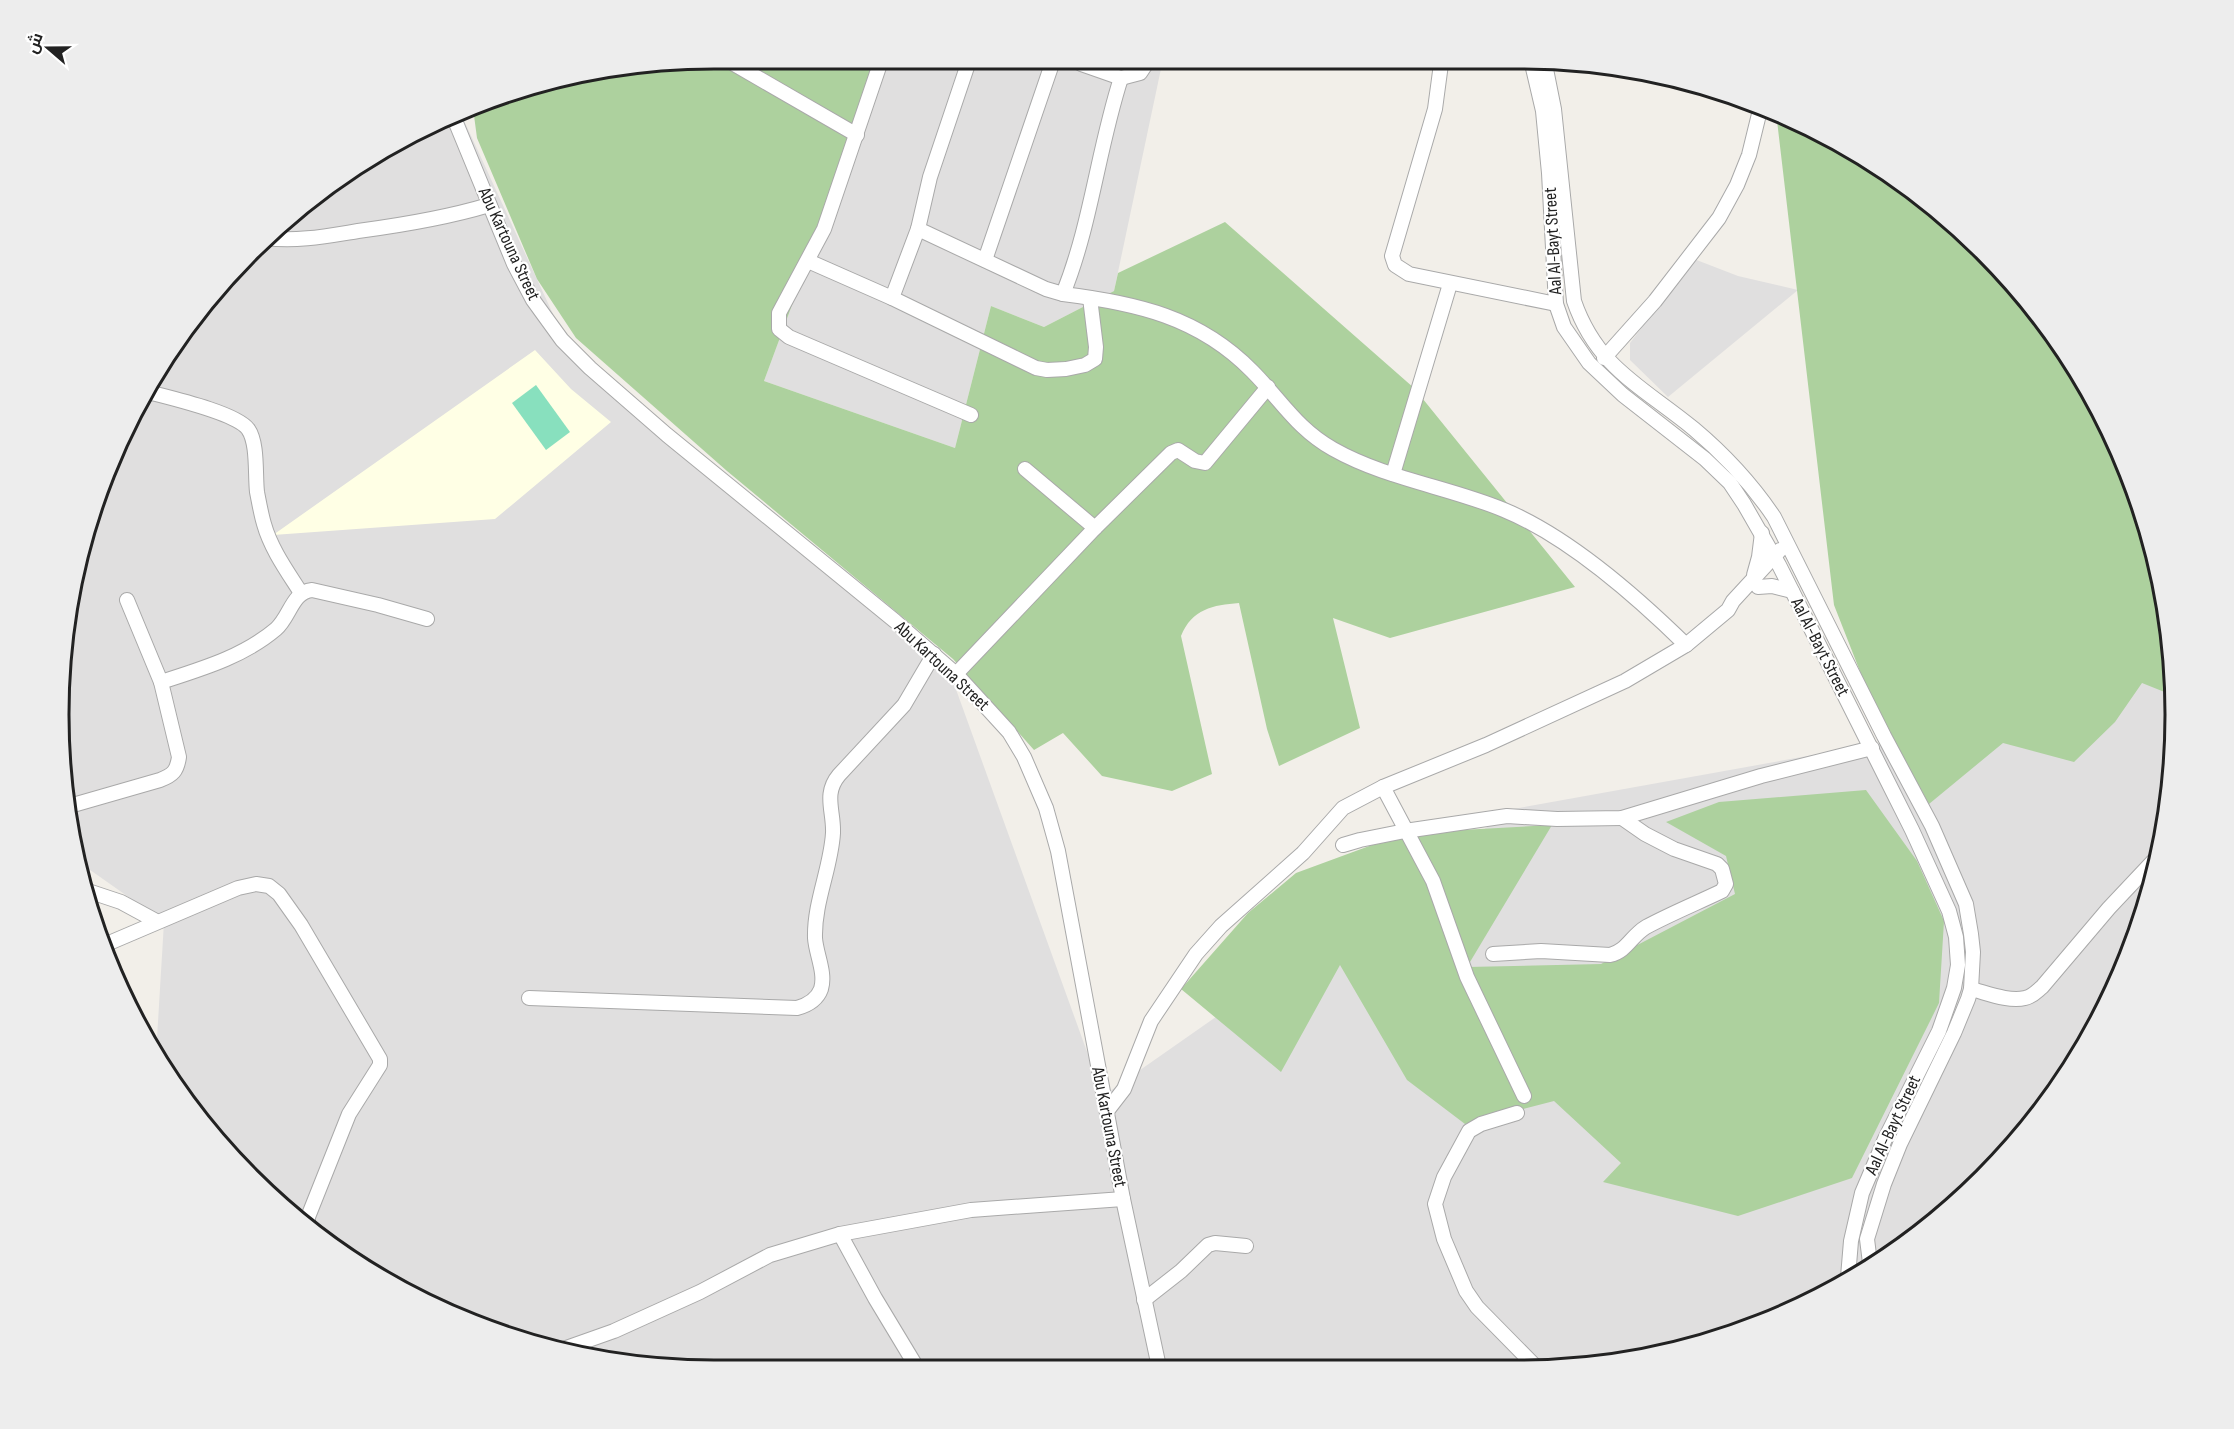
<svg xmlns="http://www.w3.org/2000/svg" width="2234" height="1429" font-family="'Sofia Sans Condensed',Cairo,sans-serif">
  <rect width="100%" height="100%" fill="#f2efe9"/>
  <g fill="#e0dfdf">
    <path d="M881,64H1162L1114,291L1044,327L991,306L955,448L764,381Z"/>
    <path d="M461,114L564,338L949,670L1103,1096L1513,809L2097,704L2170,637L2174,758L2153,885L2108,1005L2040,1114L1952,1208L1810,1303L1690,1348L1563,1369L629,1365L464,1321L315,1235L222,1147L169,1079L156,1055L164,922L76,860L64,800L60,672L93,503L146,387L194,315L282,222L350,169Z"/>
    <path d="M1694,259L1738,276L1798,290L1668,397L1630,360V343Z"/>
  </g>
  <path fill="#ffffe5" d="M535,350L571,389L611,422L495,519L273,535Z"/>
  <g fill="#add19e">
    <path d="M629,64H881L764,381L955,448L991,306L1044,327L1114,291L1118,273L1225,222L1414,388L1575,587L1390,638L1333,618L1360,728L1279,766L1267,729L1239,603C1213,605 1192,609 1181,636L1212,774L1172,791L1102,776L1063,733L1034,750L953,659L727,471L576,338L537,279L477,138L473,108L504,93Z"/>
    <path d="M1776,112L1919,194L2013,282L2088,387L2141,504L2170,629L2172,695L2142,683L2115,722L2074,762L2003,743L1929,804L1872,702L1834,605Z"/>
    <path d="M1866,790L1917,861L1944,921L1939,1003L1852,1178L1738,1216L1603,1182L1621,1163L1554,1101L1465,1124L1407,1080L1340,965L1281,1072L1181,989L1248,913L1296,873L1391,838L1461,830L1552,825L1467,967L1601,964L1735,894L1726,856L1666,822L1719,802Z"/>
  </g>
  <path fill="#88e0be" d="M536,385L570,432L546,450L512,403Z"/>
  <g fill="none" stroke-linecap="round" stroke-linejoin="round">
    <g stroke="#a9a9a9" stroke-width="16">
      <g id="minor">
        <path d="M734,64L857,135"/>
        <path d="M880,64L824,229L779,313V329L789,337L971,415"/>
        <path d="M1081,64L1121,78L1140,73L1146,64"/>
        <path d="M1441,64L1435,109L1392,256L1395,265L1409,274L1556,304"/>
        <path d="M1532,64L1543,111L1549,173L1556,304L1564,327L1589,363L1623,395L1705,459L1730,483L1744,504L1779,565L1912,830L1949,911L1956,937L1958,965L1954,988L1939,1031L1885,1139L1862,1193L1851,1241L1848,1277"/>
        <path d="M1545,64L1554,109L1574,301C1597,368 1643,387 1694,429C1725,455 1751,483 1774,517L1884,736L1932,826L1966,904L1971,934L1973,952L1971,989L1968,999L1954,1033L1900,1144L1884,1184L1867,1239L1870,1263"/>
        <path d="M454,118L514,264L533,300L562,340L590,368L667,435L895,621L956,674L1009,732L1024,757L1046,808L1058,851L1123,1199L1159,1367"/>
        <path d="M918,229L1046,289L1063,294C1091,225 1098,149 1121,78"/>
        <path d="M266,238C297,242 327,236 358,231C403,225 446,218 489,205"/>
        <path d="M985,260L1052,64"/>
        <path d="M808,261L892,298L1036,368L1047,370L1066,369L1085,365L1095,359L1096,347L1090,298"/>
        <path d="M1063,294C1136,303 1199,317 1252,371C1281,400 1297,429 1333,449C1386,479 1449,487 1504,510C1567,536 1638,598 1686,645"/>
        <path d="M892,298L918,229L930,177L968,64"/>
        <path d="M1604,358L1655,301L1719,218L1737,185L1749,155L1761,106"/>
        <path d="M144,391C166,397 235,412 248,429C258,443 255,474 257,492C259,502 261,514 264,524C271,549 287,571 301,593"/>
        <path d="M1025,469L1095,528"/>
        <path d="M1393,474L1450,284"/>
        <path d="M1754,575L1759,557L1762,533"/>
        <path d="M1758,587L1772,586L1792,591"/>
        <path d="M956,674L1095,528L1171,453L1178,450L1195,461L1205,463L1268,387"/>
        <path d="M161,682C201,669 243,657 276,629C290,617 292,592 312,590L378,605L427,619"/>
        <path d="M1383,787L1433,881L1467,977L1524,1096"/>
        <path d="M66,807L160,780C173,775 177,771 179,757L161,682L127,600"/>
        <path d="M1343,845L1360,840L1405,831L1507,816L1557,819L1622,818L1761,776L1872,748"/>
        <path d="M82,889L121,902L156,921"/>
        <path d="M102,946L238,888L256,884L269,886L279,894L301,925L380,1059V1065L349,1114L308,1217V1228"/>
        <path d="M1493,954L1541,951L1610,955C1627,951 1631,936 1646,927C1670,914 1697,903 1722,891L1726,884L1722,869L1717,864L1674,849L1645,834L1622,818"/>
        <path d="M1971,989C1987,993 2009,1002 2025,998C2032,997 2037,991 2042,987L2109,908L2158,856"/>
        <path d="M529,998L797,1008C808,1005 817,1000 821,989C826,973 816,954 815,938C814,902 831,868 833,833C834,811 823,794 839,775L904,705L934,654"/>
        <path d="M1107,1111L1124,1089L1151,1021L1196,954L1221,926L1303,853L1343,808L1383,787L1486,745L1625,681L1686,645L1728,610L1733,601L1780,550"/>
        <path d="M1517,1113L1481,1124L1469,1131L1444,1177L1435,1204L1444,1239L1466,1291L1477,1307L1538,1369"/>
        <path d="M840,1234L875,1298L916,1366"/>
        <path d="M1144,1300L1181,1271L1208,1245L1215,1243L1246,1246"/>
        <path d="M566,1348L614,1331L700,1292L770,1255L840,1234L971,1210L1123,1199"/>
      </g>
    </g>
    <use href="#minor" stroke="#fff" stroke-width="14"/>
  </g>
  <g text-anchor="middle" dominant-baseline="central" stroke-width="4.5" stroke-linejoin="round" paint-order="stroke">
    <g font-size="18" fill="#222" stroke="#fff">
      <text transform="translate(1553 241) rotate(-93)">Aal Al-Bayt Street</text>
      <text transform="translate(509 244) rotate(65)">Abu Kartouna Street</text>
      <text transform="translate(1820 647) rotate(63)">Aal Al-Bayt Street</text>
      <text transform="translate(942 666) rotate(43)">Abu Kartouna Street</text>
      <text transform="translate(1893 1125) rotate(-65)">Aal Al-Bayt Street</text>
      <text transform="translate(1109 1127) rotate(79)">Abu Kartouna Street</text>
    </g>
  </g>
  <path d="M0 0H2234V1429H0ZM714 69H1520A645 645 0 0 1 2165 714V715A645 645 0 0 1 1520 1360H714A645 645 0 0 1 69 715V714A645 645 0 0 1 714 69Z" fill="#ededed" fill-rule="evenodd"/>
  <path fill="none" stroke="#222" stroke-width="3" d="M714 69H1520A645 645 0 0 1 2165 714V715A645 645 0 0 1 1520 1360H714A645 645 0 0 1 69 715V714A645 645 0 0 1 714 69Z"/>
  <g transform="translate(48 48) rotate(290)" stroke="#ffffff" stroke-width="4.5" paint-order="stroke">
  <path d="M0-4.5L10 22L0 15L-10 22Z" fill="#222222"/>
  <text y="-9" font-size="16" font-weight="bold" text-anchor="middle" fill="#222222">ش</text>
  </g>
</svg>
